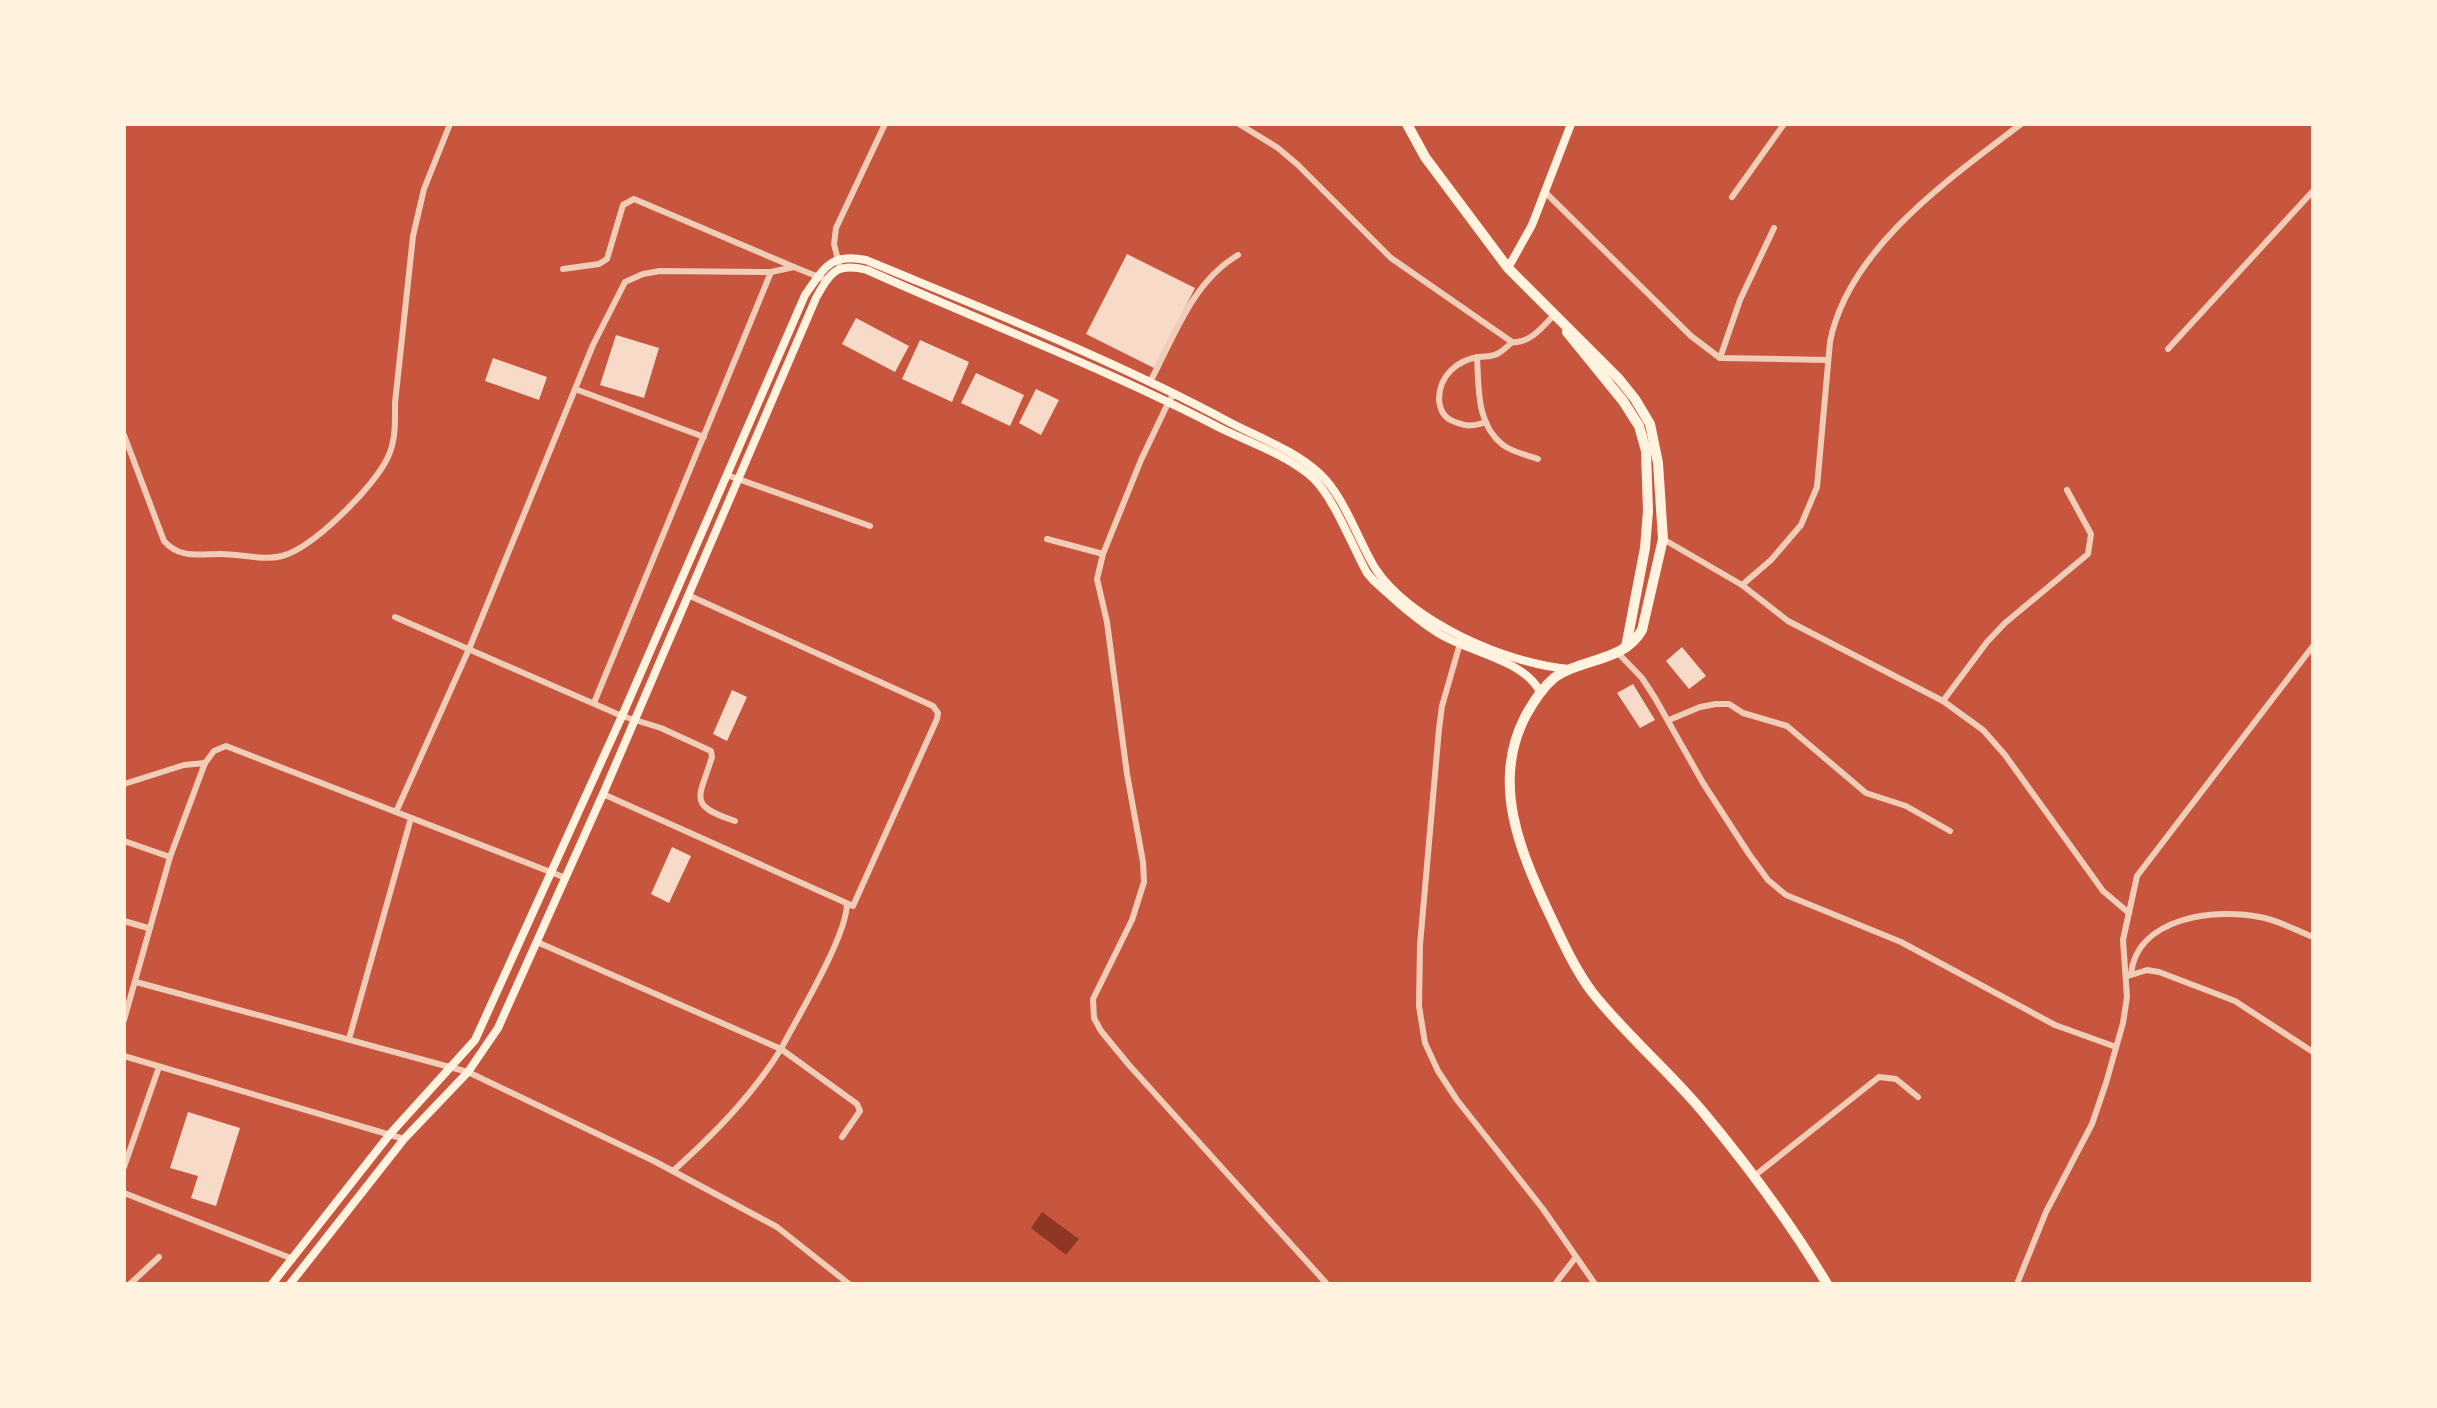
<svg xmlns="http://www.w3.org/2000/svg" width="2437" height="1408" font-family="Lato,sans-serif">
  <rect width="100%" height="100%" fill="#c8553d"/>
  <path fill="#8f3625" d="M1042,1212L1079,1239L1066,1255L1031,1228Z"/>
  <g fill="#f7dbc8">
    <path d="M1127,254L1195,288L1154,368L1086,334Z"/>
    <path d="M856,318L909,346L895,372L842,344Z"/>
    <path d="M616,335L659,348L644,398L600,385Z"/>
    <path d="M920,340L969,362L952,402L902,379Z"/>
    <path d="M493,358L547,377L539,400L485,381Z"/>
    <path d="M976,373L1024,395L1010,426L961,403Z"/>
    <path d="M1036,389L1059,400L1041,435L1019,423Z"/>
    <path d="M1682,647L1706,676L1689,689L1666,661Z"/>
    <path d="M1633,684L1655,720L1640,728L1617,693Z"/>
    <path d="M732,690L747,697L727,741L713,734Z"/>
    <path d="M672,847L691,856L669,903L651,894Z"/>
    <path d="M188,1112L240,1128L216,1206L191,1198L198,1176L170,1168Z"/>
  </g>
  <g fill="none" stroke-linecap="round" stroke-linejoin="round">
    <g stroke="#f1ccb7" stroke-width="6">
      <path d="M1239,124L1278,148L1298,165L1391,258L1512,342C1529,344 1543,327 1554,315"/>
      <path d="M1544,191L1691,336L1720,358L1827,360"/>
      <path d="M1732,197L1784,124"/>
      <path d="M839,264L834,244L836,228L885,124"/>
      <path d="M563,269L599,264L607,259L623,205L634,199L794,267"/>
      <path d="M2168,349L2313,191"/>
      <path d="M1477,357C1479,388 1476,424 1503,445C1512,452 1527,455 1538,459"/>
      <path d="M1720,358L1740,300L1774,228"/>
      <path d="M1150,382C1174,337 1192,282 1238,255"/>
      <path d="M575,389L704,437"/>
      <path d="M1175,393L1169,401L1141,460L1103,554L1097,579L1107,622L1127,774L1143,862L1144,882L1132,920L1093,999L1094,1018L1101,1031L1129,1065L1327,1284"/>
      <path d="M1486,422C1475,426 1467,427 1455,422C1444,418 1440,411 1439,399C1439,376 1457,360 1479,357C1485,356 1491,357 1497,354C1503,351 1507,347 1512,342"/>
      <path d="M124,435L164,541C180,559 198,554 221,554C240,554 263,561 282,556C313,548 375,486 388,457C396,440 395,422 395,403L413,236L424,189L450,124"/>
      <path d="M727,475L870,526"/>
      <path d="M1047,539L1103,554"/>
      <path d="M1663,539L1742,585L1788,621L1943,701L1983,730L2005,755L2103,891L2129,913"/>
      <path d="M1742,585L1771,560L1801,525L1817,487L1830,342C1848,249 1949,179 2021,124"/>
      <path d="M395,617L622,716L661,728L711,751L712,757C699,799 687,805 735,821"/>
      <path d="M1461,640L1442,706L1439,729L1420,945L1419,1006L1425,1043L1438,1071L1457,1100L1543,1209L1595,1284"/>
      <path d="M1617,652L1642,678L1655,698L1703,783L1749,854L1768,880L1786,895L1901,942L2055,1025L2116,1047"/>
      <path d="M1943,701L1987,642L2005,623L2088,554L2091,534L2067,490"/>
      <path d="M594,703L771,272"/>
      <path d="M1669,720L1700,707L1716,704H1729L1743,713L1787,726L1866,793L1906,806L1950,831"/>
      <path d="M124,784L184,765L205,763"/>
      <path d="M603,794L853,906L937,719L938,713L933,706L688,595"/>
      <path d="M396,812L469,649L593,345L625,282L643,274L660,271L771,272L794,267L826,280"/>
      <path d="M124,841L170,857"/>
      <path d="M124,921L148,928"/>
      <path d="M537,942L781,1049C752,1096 714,1134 673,1171"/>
      <path d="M2131,974C2137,917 2215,908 2260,917C2278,920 2295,930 2313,937"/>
      <path d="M2128,976L2147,970L2159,972L2235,1001L2313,1052"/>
      <path d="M136,982L468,1072L654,1161L777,1227L849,1284"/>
      <path d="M124,1020L170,857L205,763L214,751L226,746L566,878"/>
      <path d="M349,1039L411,818"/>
      <path d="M124,1056L404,1139"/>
      <path d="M842,1137L860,1111L857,1104L781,1049C798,1016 846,938 847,904"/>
      <path d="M124,1167L159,1067"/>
      <path d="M1753,1177L1879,1077L1896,1079L1918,1097"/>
      <path d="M124,1193L293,1259"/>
      <path d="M130,1284L159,1257"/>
      <path d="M1555,1284L1576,1257"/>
      <path d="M2017,1284L2046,1212L2092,1124L2106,1083L2123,1023L2127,997L2123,940L2137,876L2313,646"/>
    </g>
    <g stroke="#fff3e0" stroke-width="8">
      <path d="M1508,268L1532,225L1571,124"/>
      <path d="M272,1284L390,1134L475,1040L622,716L805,295C825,267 830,253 866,260C989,311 1114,360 1231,423C1260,438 1296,451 1320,474C1344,496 1358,540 1375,568C1409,621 1507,664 1569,669"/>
      <path d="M290,1284L404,1139L468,1072L498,1028L603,794L816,298C830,273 836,262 867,270C985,323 1107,369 1222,429C1251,443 1289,456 1313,478C1334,498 1352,546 1367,573L1374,581C1394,599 1415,619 1438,633C1467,652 1525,660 1540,692"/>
    </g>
    <g stroke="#fff3e0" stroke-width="10">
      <path d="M1407,124L1425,157L1508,268L1619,379L1635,399L1650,424L1658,463L1663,539L1642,630C1624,662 1581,658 1554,678C1541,689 1533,702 1525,717C1491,783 1520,851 1549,913C1562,940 1574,968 1592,992C1626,1035 1668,1070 1703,1112C1748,1166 1791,1224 1827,1284"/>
      <path d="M1567,332L1623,401L1639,426L1646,451L1648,511L1645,548L1626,647"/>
    </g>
  </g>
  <rect width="2437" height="1408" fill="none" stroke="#fff3e0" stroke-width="252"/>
</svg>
